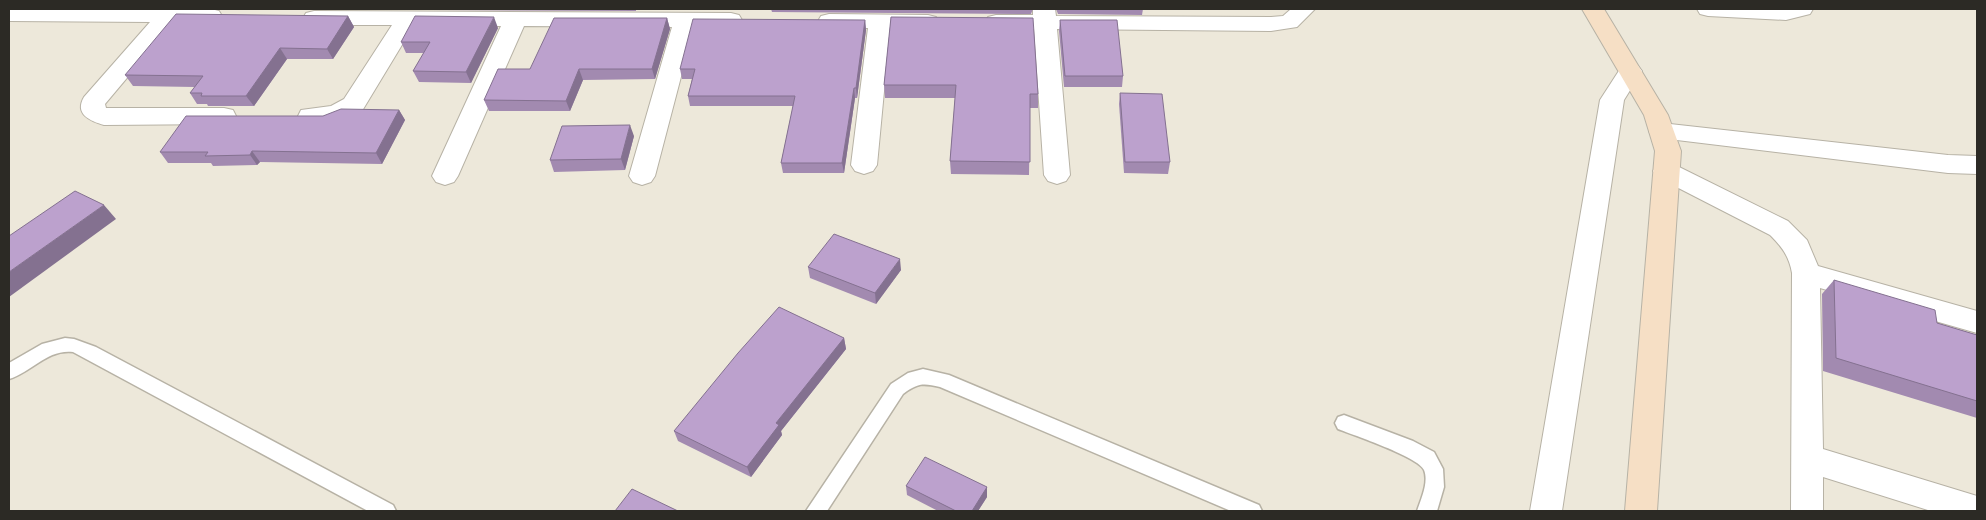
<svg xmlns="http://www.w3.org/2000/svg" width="1986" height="520" font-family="'Playfair Display',serif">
  <rect width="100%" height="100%" fill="#ede8da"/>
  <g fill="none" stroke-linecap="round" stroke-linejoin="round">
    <g stroke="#b7b2a5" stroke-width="3">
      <g id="lane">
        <path d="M65,338L74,339L96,347L393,505L396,511H368L73,352C47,349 32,372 9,379V363L42,344Z"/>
        <path d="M923,369L949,375L1259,505L1262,511H1231L940,387C923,383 918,383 903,394L827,511H806L891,384L908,373Z"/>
        <path d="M1344,415L1413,441L1434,452L1443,469L1444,487L1437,511H1417C1421,499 1429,482 1424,470C1419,457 1353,435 1338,429L1335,423L1338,417Z"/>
      </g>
    </g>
    <g stroke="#b7b2a5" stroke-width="2">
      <g id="street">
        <path d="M9,9H211L219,11L222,16L219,21L211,23L174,22L105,104L106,108H224L233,110L236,116L233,122L224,124L104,125C90,121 74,114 84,97L150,22L9,21Z"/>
        <path d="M1033,9H1055L1056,16L1271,17L1283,16L1291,9H1315L1297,27L1271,31L1057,29L1070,175L1066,181L1057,184L1048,181L1044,175L1034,29H996L988,27L985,22L988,17L996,15H1033Z"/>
        <path d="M1697,9H1813L1810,14L1786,20L1708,16L1700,14Z"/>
        <path d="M314,11L731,13L739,15L742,20L739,25L731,27H694L655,176L651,182L642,185L633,182L629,176L672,27L524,26L458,176L454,182L445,185L436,182L432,176L501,26L414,25L362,111C344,122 321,127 301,122L298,116L301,110L331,106L344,99L392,25H314L306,23L303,18L306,13Z"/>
        <path d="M829,14L928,15L936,17L939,22L936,27L928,29L890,28L877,165L873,171L864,174L855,171L851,165L868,28H829L821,26L818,21L821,16Z"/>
        <path d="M1630,63L1638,66L1642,71L1624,100L1562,511H1530L1600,100L1622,66Z"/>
        <path d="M1661,123L1948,155L1977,156V174L1948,173L1652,137L1649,131L1652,125Z"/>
        <path d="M1666,162L1675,165L1788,221L1807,240L1818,266L1977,311V333L1820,288L1823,449L1977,496V511H1931L1823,477V511H1791L1792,273C1789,256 1782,247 1770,235L1657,177L1653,171L1657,165Z"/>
      </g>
    </g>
    <g stroke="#b7b2a5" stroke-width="2">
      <path id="secondary" d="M1582,9H1604L1668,115L1681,151L1657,511H1625L1655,151L1644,115Z"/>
    </g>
    <use href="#lane" fill="#fff" fill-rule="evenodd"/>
    <use href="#street" fill="#fff" fill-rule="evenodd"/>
    <use href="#secondary" fill="#f6dfc5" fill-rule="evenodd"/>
  </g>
  <g fill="#a28ab0">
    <path d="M246,9H366L365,10Z"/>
    <path d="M430,9H636V11L430,10Z"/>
    <path d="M771,9H1033L1031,14L772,12Z"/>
    <path d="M1056,9H1143L1142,15L1058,14Z"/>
    <path d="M348,16L354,27L333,59H287L254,106H208L207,104H197L190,93L195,87L133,86L125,75Z"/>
    <path d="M891,17L1038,94V108H1030L1029,175L951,174L950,161L955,98H885L884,85Z"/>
    <path d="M667,18L670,29L655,79L583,80L570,111H489L484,100L530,69Z"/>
    <path d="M865,20L866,30L857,98H855L844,173H783L781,163L793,106H690L688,96L692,79H682L680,69Z"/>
    <path d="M1060,20L1123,76L1122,87H1064L1059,31Z"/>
    <path d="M498,28L471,83L419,82L413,71L424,53H406L401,42Z"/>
    <path d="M1120,93L1170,162L1168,174L1124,173L1119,104Z"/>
    <path d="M399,110L405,120L382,164L260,162L257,165L213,166L211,163H168L160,152L323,116Z"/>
    <path d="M634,136L625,170L554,172L550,160Z"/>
    <path d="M808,267L901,270L876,304L810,278Z"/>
    <path d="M1834,280L1937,323L1977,335V418L1823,371L1822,294Z"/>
    <path d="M844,338L846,349L781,431L782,435L751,477L678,441L674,431Z"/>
    <path d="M906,486L987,487V497L978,511H938L907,495Z"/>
  </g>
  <g fill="#847190">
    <path d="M348,16L354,27L333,59L327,49Z"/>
    <path d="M494,17L498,28L471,83L466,72Z"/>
    <path d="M667,18L670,29L655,79L652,69Z"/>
    <path d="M865,20L866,30L857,98L856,88Z"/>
    <path d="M280,48L287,59L254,106L246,96Z"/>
    <path d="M579,69L583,80L570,111L566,101Z"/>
    <path d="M854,88L855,98L844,173L842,163Z"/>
    <path d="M399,110L405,120L382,164L376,153Z"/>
    <path d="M630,125L634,136L625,170L621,159Z"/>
    <path d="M252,151L260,162L257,165L250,155Z"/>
    <path d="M104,205L116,219L9,297V272Z"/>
    <path d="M900,259L901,270L876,304L875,293Z"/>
    <path d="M844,338L846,349L781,431L782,435L751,477L747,467L776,423Z"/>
    <path d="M987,487V497L978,511H972Z"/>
  </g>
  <g fill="#bca1cd" stroke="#847190">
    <path d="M176,14L348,16L327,49L280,48L246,96H201L202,93H190L203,76L125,75Z"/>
    <path d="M415,16L494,17L466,72L413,71L430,42H401Z"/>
    <path d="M891,17L1033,18L1038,94H1030V162L950,161L956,85H884Z"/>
    <path d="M554,18H667L652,69H579L566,101L484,100L498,69H530Z"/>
    <path d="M693,19L865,20L856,88H854L842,163H781L795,96H688L695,69H680Z"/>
    <path d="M1060,20H1117L1123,76H1065Z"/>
    <path d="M1120,93L1162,94L1170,162H1125Z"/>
    <path d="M341,109L399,110L376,153L252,151L250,155L205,156L208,152H160L186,116H323Z"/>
    <path d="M630,125L621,159L550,160L562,126Z"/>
    <path d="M75,191L104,205L9,272V236Z"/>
    <path d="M834,234L900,259L875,293L808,267Z"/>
    <path d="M1834,280L1935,310L1937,323L1977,335V401L1836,358Z"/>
    <path d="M779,307L844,338L776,423L779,425L747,467L674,431L738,353Z"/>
    <path d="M925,457L987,487L972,511H956L906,486Z"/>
    <path d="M632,489L678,511H615Z"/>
  </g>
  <rect width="1986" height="520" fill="none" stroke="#2c2a25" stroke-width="20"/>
</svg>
